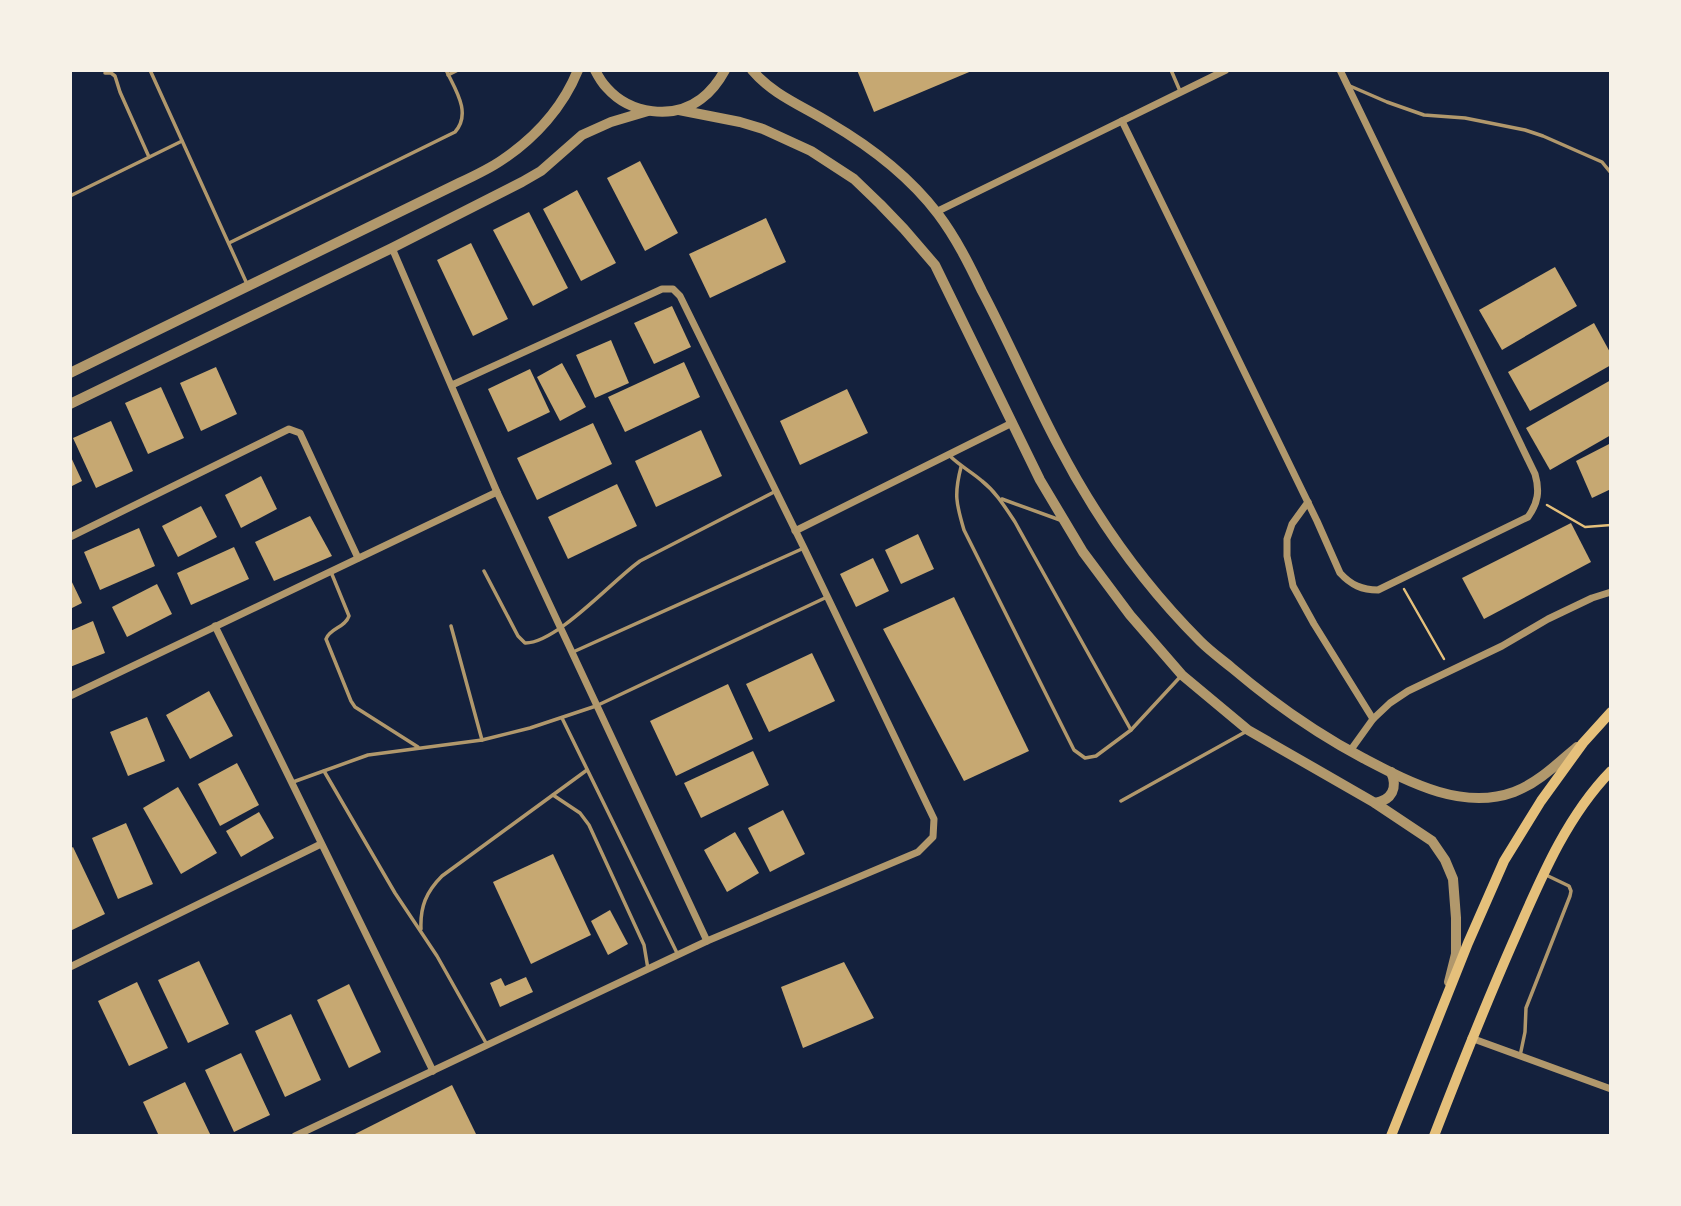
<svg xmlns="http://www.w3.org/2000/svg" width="1681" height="1206" font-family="Ubuntu,sans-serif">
  <rect width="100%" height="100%" fill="#14213d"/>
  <g fill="#c6a872">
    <path d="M857,70H974L874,112Z"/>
    <path d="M640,161L678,233L645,251L607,178Z"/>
    <path d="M577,190L616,263L581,281L543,209Z"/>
    <path d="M529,212L568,288L533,306L493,230Z"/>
    <path d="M766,218L786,262L710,298L689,254Z"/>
    <path d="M471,243L508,319L473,336L437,260Z"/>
    <path d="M1555,267L1577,306L1502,350L1479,310Z"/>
    <path d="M672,306L691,347L654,364L634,323Z"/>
    <path d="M1594,323L1611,354V365L1530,411L1508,372Z"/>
    <path d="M611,340L629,383L595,398L576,355Z"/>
    <path d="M684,362L700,397L625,432L608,397Z"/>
    <path d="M562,363L586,407L560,421L537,377Z"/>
    <path d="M216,367L237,414L201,431L180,383Z"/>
    <path d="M530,369L550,412L508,432L488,389Z"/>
    <path d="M1611,380V435L1550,470L1526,428Z"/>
    <path d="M161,387L184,438L148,454L125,403Z"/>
    <path d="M847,389L868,433L800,465L780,421Z"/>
    <path d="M111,421L133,471L96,488L73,438Z"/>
    <path d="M593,423L612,464L537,500L517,458Z"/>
    <path d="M701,430L722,476L656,507L635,461Z"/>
    <path d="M1611,443V489L1592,498L1576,461Z"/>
    <path d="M70,455L82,481L70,487Z"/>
    <path d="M261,476L277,509L241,528L225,495Z"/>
    <path d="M617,484L637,526L568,559L548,517Z"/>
    <path d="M201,506L217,537L178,557L162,526Z"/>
    <path d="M310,516L332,556L274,581L255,542Z"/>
    <path d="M1571,523L1591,562L1484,619L1462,578Z"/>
    <path d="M139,528L155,566L100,590L84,552Z"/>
    <path d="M918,534L934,569L901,584L885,550Z"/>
    <path d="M234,547L249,579L191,605L177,573Z"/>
    <path d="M873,558L889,591L856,607L840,574Z"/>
    <path d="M70,578L82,603L70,609Z"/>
    <path d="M157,584L172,614L127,637L112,607Z"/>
    <path d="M954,597L1029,751L964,781L883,629Z"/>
    <path d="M93,621L105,653L70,667V631Z"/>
    <path d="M812,653L835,701L769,732L746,684Z"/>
    <path d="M728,684L753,739L676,776L650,721Z"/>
    <path d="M209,691L233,736L190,759L166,715Z"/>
    <path d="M147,717L165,761L128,776L110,732Z"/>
    <path d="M753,751L769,785L701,818L684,783Z"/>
    <path d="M237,763L259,805L220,826L198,784Z"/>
    <path d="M178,787L217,853L181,874L143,808Z"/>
    <path d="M783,810L805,854L770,872L748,828Z"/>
    <path d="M259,812L274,838L241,857L226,831Z"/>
    <path d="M126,823L153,884L118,899L92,838Z"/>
    <path d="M735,832L759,873L727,892L704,850Z"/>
    <path d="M73,847L105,914L70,931V849Z"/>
    <path d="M553,854L591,935L531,964L493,882Z"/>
    <path d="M610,910L628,944L608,955L591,921Z"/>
    <path d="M199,961L229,1024L188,1043L158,980Z"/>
    <path d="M844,962L874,1018L803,1048L781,987Z"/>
    <path d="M526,977L533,992L500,1007L490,983L501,978L505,986Z"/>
    <path d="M137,982L168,1048L129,1066L98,1001Z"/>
    <path d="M349,984L381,1052L349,1068L317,1000Z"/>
    <path d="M291,1014L321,1080L285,1097L255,1031Z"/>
    <path d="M241,1053L270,1115L234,1132L205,1070Z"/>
    <path d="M185,1082L211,1136H159L143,1102Z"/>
    <path d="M452,1085L477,1136H351Z"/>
  </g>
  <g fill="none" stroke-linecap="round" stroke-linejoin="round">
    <g stroke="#e5c07b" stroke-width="2.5">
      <path d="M1547,505L1585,527L1611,525"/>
      <path d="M1404,589L1444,659"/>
    </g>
    <g stroke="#b1986c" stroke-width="3.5">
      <path d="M150,70L247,284"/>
      <path d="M1171,70L1180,91"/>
      <path d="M105,73H111L115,76L120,92L149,157"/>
      <path d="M448,75L458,70"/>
      <path d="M1350,86L1387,102L1424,115L1465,118L1525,130L1543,136L1602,162L1611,173"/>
      <path d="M70,196L182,141"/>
      <path d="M229,243L455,132C472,113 455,89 446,70"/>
      <path d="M950,456C960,466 972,472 982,481C996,492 1005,507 1015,522L1131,730"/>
      <path d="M961,467C954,494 956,503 964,530L1074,750L1085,758L1096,756L1131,730L1181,676"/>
      <path d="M1002,499L1060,520"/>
      <path d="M484,571L518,636L525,643C556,644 613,580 640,561L776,491"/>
      <path d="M331,572L349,616C345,628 330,628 326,639L351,701L355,707L418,747"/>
      <path d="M451,626L482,740"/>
      <path d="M573,652L804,548"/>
      <path d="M562,718L677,953"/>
      <path d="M324,771L395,893L437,956L486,1043"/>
      <path d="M293,782L368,755L482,740L530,728L596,706L827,597"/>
      <path d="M553,795L580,813L589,825L644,945L648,969"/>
      <path d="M1121,801L1247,731"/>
      <path d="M421,929C420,907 426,892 442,876L587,770"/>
      <path d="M1520,1056L1525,1032L1526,1008L1570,896L1571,891L1569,886L1546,875"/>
    </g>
    <g stroke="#b1986c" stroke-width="7">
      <path d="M1122,121L1317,521L1340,573C1351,585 1362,590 1378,590L1528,517C1538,503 1540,491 1535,474L1340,70"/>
      <path d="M936,212L1226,70"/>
      <path d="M392,248L497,492L707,941"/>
      <path d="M1308,502L1292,524L1287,539V556L1293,586L1314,624L1373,719"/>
      <path d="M795,531L1012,423"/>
      <path d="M70,537L289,429L300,433L358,558"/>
      <path d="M215,626L433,1071"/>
      <path d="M70,696L497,492"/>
      <path d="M1350,751L1373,719L1390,703L1408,691L1502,646L1548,619L1592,598L1611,592"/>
      <path d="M70,967L321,844"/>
      <path d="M1471,1038L1611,1089"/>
      <path d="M295,1136L707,941L918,852L933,837L934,819L804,548L680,296L673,289H662L452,385"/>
    </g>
    <g stroke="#b1986c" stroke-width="10">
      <path d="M595,70C598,76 602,83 607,88C630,114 673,120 701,99C712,91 719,81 725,70"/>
      <path d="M752,70C773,95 803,106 830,123C871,147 909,176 938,214C956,238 969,264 982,291C1009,342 1031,394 1058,445C1095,516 1143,584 1200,641C1210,651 1221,659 1232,668C1272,702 1316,733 1363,758C1409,782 1462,811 1514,792C1538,783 1558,763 1577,747"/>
      <path d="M679,110L740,122L763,129L811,151L854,179L880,204L904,229L935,265L1040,480L1083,552L1130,615L1182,675L1248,730L1375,803L1432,841L1445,860L1453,879L1456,918V954L1449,982"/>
      <path d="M70,373L459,183C474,176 489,169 502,160C535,138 563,107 578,70"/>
      <path d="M70,404L392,248L522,182L541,171L582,135L611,122L648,111"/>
      <path d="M1375,803C1392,800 1398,788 1391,772"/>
    </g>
    <g stroke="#e5c07b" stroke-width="10">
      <path d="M1391,1136L1468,943L1504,861L1541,801L1583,743L1611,712"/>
      <path d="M1434,1136C1459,1071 1485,1006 1513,942C1539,883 1565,818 1611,771"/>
    </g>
  </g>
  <rect width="1681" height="1206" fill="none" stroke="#f6f1e7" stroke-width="144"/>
</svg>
